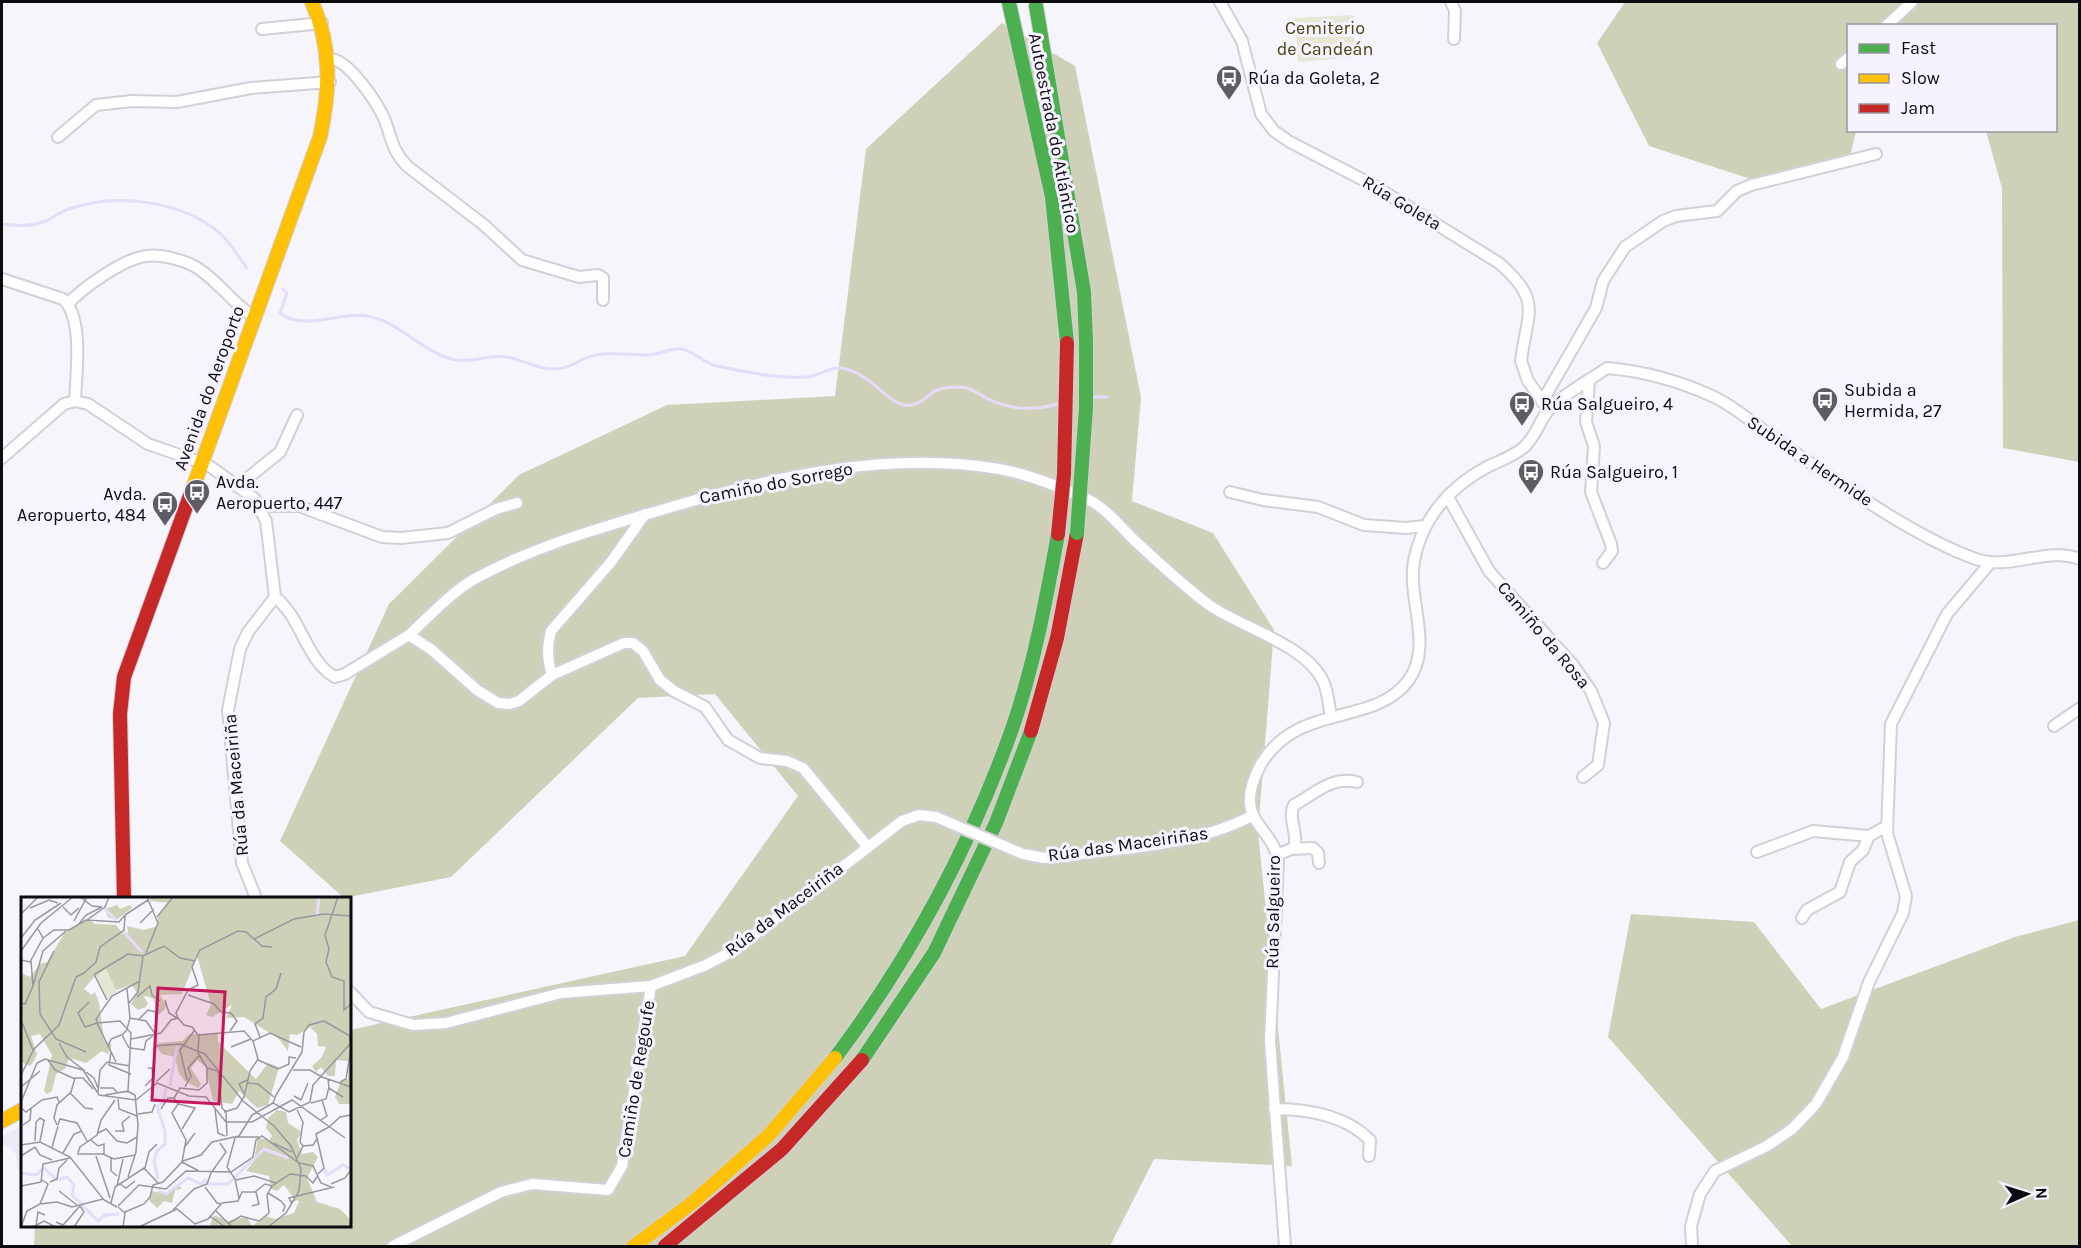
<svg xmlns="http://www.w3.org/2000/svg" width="2081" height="1248" font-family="Karla,sans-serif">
  <rect width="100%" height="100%" fill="#f7f5fc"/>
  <path fill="#ede9f6" d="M22,1126V1188H21L16,1155L11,1148L2,1144V1136Z"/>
  <path fill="#e5e7d3" d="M1353,15L1355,57L1298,62L1295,18Z"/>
  <g fill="#ced1b8">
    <path d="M1625,2H2079V462L2003,448L2002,188L1986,131L2056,130V26H1848V130L1856,131L1848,166L1772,186L1649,146L1597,43Z"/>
    <path d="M1002,23L1075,66L1141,397L1132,501L1213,533L1274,630L1258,832L1292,1166L1154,1159L1110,1246H34L35,1226H350V1030L685,956L798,796L715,694L638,698L451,877L344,898L280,841L389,604L519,475L667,405L835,396L866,149Z"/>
    <path d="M1631,914L1754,922L1821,1009L2015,937L2079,920V1246H1792L1608,1037Z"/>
  </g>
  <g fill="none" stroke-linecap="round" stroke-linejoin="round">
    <g stroke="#e4dcf9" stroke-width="3">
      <path d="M2,224C16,226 32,227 46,221C53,218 59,213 66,210C115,192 183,200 222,235C231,244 239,258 247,268"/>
      <path d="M283,289L287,293L280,313C303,332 340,311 368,316C402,323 422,353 456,360C472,363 490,354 506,357C522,359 538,370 554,369C572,369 579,358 596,355C613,352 628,355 645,355C659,355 665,350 676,349C690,347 704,364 717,366C745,372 779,379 807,377C818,376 828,368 838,368C867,369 885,401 904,405C921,408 927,393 940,389C946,387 957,387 963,387C971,388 980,395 988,399C1011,410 1033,411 1058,404"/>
      <path d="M1093,397H1107"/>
    </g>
    <g stroke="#d2d0d6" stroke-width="14">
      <g id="street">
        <path d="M1220,2L1242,41L1261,114L1274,131L1290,142L1373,185L1499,263C1543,301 1527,312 1521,361L1528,381L1548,409"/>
        <path d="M1451,2L1455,11L1454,39"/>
        <path d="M1886,26L1912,2"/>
        <path d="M262,29L322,23"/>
        <path d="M330,59C348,59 375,100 383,116C392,136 390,148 407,166L484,225L522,260L579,277L598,275L603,278V300"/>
        <path d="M1841,64L1848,58"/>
        <path d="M58,137L96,105L132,101L177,102L251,88L330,82"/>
        <path d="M2,279L63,299C84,318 76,374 75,401"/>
        <path d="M68,304C82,288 120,262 141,257C158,252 190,261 203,272C222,286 235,305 255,318"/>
        <path d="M1589,381L1586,422L1594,446L1591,492L1611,544L1612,551L1603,563"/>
        <path d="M1542,402L1596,308L1603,281L1625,247L1663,221L1676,216L1717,211L1737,191L1751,185L1876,154"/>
        <path d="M2,458L64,404L75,401L88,404L148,444L208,465L255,499L266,521L275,597L248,632L240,649L228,710L242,863L256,898"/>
        <path d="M238,486L280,452L297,415"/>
        <path d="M1230,492L1263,500L1318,507L1364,525L1406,528L1425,526"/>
        <path d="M1448,497L1489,571L1573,665L1591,691L1604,723L1598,765L1583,777"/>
        <path d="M261,506H299L382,537L401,538L448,533L496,509L517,503"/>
        <path d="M275,597C302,618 306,661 335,677L345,674L409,635L432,650L477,690L498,703L510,704L519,701L552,675L624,643H633L643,651L660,680L674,691L705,707L728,740L760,758L787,761L803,768L867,846"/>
        <path d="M409,635C431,615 452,591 478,577C538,545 603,527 668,508C774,477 888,450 999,469C1028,474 1058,486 1085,498C1104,506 1119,525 1133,539C1158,562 1182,585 1209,605C1242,628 1305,644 1323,681C1328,691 1329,706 1331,718"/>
        <path d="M552,675C547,659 547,647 551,631L611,562L645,514"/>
        <path d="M2054,726L2080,708"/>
        <path d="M1294,848C1299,833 1287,819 1294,805C1316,793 1331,776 1357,782"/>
        <path d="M1757,852L1813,831L1869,836L1887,826"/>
        <path d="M1023,854L1044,858C1113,849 1189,848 1252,816"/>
        <path d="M1277,855L1291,849L1313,848L1318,853L1319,863"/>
        <path d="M1802,918L1807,910L1840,892L1850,862L1863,850L1869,836"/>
        <path d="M350,992L369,1012L413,1025L446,1023L561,993L651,986L706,965L736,949L902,821L919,815L936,817"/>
        <path d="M1274,1109C1307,1109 1345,1115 1370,1140L1369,1156"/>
        <path d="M393,1246L501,1192L532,1184L608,1190L622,1166L651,986"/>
        <path d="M1285,1246L1270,1041L1278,862C1276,836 1250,825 1250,802C1249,789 1255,775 1261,764C1298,702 1373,727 1408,681C1434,646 1407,600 1414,561C1422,519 1449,487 1487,467C1499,461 1512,457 1523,448C1536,437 1538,423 1548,411C1557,398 1593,378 1607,368C1643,371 1679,381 1712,396C1735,406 1756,426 1777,440C1834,479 1911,536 1976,559C2010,571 2047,546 2080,559"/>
        <path d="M1692,1246L1691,1226L1700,1194L1715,1171L1767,1146L1792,1129L1816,1104L1843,1057L1869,982L1903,913L1906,896L1887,833L1891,724L1947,614L1990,563"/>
      </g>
    </g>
    <g stroke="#d2d0d6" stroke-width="16">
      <g id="fast">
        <path d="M1009,3L1052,197L1067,343"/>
        <path d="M1036,6L1084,292L1086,342"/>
        <path d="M835,1058C910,958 970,847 1012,729C1034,666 1046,600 1058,534"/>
        <path d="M862,1060L934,953L996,823L1031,731"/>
      </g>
    </g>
    <g stroke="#d2d0d6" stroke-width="16">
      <g id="slow">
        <path d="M191,493L320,137C330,90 332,47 312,2"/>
        <path d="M2,1121L22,1110"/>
        <path d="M634,1246L692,1203L769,1135L835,1058"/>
      </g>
    </g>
    <g stroke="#d2d0d6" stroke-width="16">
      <g id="jam">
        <path d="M1031,731L1057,638L1077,533"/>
        <path d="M124,898L120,714L124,677L191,493"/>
        <path d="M665,1246L782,1149L862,1060"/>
      </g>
    </g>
    <use href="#street" stroke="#fefeff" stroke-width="10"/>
    <use href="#fast" stroke="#4caf50" stroke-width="14"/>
    <use href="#slow" stroke="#ffc107" stroke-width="14"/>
    <use href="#jam" stroke="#c62828" stroke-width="14"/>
    <g stroke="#d2d0d6" stroke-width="14" stroke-linecap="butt">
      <path id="street-bridge" d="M936,817L1023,854"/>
    </g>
    <g stroke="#d2d0d6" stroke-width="16" stroke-linecap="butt">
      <path id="fast-bridge" d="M1077,533L1086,408V342"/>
    </g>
    <g stroke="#d2d0d6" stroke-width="16" stroke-linecap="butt">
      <path id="jam-bridge" d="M1058,534L1064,474L1067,343"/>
    </g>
    <use href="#street-bridge" stroke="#fefeff" stroke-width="10"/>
    <use href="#fast-bridge" stroke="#4caf50" stroke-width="14"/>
    <use href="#jam-bridge" stroke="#c62828" stroke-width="14"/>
  </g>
  <defs>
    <g id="bus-pin" transform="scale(1.35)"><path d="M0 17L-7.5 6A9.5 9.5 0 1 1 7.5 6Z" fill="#5f5d63" stroke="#f6f2ff"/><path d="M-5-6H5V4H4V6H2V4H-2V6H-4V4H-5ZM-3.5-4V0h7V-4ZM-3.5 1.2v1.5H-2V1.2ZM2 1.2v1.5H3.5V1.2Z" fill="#fff"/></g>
  </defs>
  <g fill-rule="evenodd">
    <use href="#bus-pin" x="1229" y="78"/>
    <use href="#bus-pin" x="1825" y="400"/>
    <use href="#bus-pin" x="1522" y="404"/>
    <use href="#bus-pin" x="1531" y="472"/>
    <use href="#bus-pin" x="197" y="492"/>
    <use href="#bus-pin" x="165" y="504"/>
  </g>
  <g text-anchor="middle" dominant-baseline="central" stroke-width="6" stroke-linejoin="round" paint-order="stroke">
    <g font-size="18" fill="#43470c" stroke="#f6f2ff">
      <text x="1325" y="28">Cemiterio<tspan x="1325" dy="21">de Candeán</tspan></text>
    </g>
    <g font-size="18" fill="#0d0b10" stroke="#f6f2ff" text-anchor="start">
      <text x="1248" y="78">Rúa da Goleta, 2</text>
      <text x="1844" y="390">Subida a<tspan x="1844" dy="21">Hermida, 27</tspan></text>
      <text x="1541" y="404">Rúa Salgueiro, 4</text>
      <text x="1550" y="472">Rúa Salgueiro, 1</text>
      <text x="216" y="482">Avda.<tspan x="216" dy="21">Aeropuerto, 447</tspan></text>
      <text x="146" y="494" text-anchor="end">Avda.<tspan x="146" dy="21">Aeropuerto, 484</tspan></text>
    </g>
    <g font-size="18" fill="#0d0b10" stroke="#f6f2ff">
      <text transform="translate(1054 133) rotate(79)">Autoestrada do Atlántico</text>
      <text transform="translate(1402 203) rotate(31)">Rúa Goleta</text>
      <text transform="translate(209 388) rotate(-70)">Avenida do Aeroporto</text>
      <text transform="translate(1810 461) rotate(34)">Subida a Hermide</text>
      <text transform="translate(776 483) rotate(-11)">Camiño do Sorrego</text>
      <text transform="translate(1544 635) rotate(50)">Camiño da Rosa</text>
      <text transform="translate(236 785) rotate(-95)">Rúa da Maceiriña</text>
      <text transform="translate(1128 844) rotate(-8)">Rúa das Maceiriñas</text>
      <text transform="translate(784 909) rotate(-37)">Rúa da Maceiriña</text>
      <text transform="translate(1273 912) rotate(-89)">Rúa Salgueiro</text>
      <text transform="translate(636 1079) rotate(-81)">Camiño de Regoufe</text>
    </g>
  </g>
  <g transform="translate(21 897)">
    <rect width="330" height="330" fill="#f7f5fc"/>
    <path d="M85,72L96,95L87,102L74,79Z" fill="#e5e7d3"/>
    <path d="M129,0H330V207H318L314,200L320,184L327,182V164L315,163L314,179H307L300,170L295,175L291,169L301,160L305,150L297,149L296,137L289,130L276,138L269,137L267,154L257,141L223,120L205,121L211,108L191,120L185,118L190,108L176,59L161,97L139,98L146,109L138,118L132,102L126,99L123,100L127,106L125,110L117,113L110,107L116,96L111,88L95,93L85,72L73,80L63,92L71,98L74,95L78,106L83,143L91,148L87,157L81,154L65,166L48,161L44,172L35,177L31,194L26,197L23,194L31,158L19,137L10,139L16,157L13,164L9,169L0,165V76L9,80L19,67L26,65L44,35L67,22L74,27L95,28L102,37L107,36L106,29L123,33L137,29V20L148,6L129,4ZM96,8L99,12L109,8L111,11L95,23L87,20L84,12ZM168,137H197V145L235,182L247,166L258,170L247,208L236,211L218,194L211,207L192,204L184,169L176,163L170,171L180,187L177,191L164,184L158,177L154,160L141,157L135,150L137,146L161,144ZM256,213L265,215L267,226L281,235L276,243L281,257L292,255L297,260L286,281L296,305L319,312L330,323L329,330H188L193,318L207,324L226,320L231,329L245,319L254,322L273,316L278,304L274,303L263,288L256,294L250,292L248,279L225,274L233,264L237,241L248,243L251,239L245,231L247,221ZM158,288L161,292L154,293L151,306L143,304L136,311L127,302L131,294L146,297Z" fill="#ced1b8"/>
    <path fill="none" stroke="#e4dcf9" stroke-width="3" d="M83,11L96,24M296,18L298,0M102,34L121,55M149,189L156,149M303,272L306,278L322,268L330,272M0,276L15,278L23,271L36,283L46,280L53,288L51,298L61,307M137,282L133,264L136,254L144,247V234L136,209L142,206L145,191M137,293L145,297L167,281L180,287L184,283L188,287H207L243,252L267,261M61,308L77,324L84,318L98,317"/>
    <path fill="none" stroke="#99979e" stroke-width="1.5" d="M59,0L71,9L81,10M317,0L304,38L308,52L305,65L311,80L323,84V113L330,107M42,10L50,18L58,11M9,11L28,3L37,6M0,17L17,0M104,18L127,3M136,20L152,0M66,23L84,10L88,0M53,24L66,0M119,26L133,12M57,28L65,18L81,10M17,32L22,41L33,33H48L65,23L98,25L104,18M0,41L14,23L40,6M233,42L273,22L303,17L330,19M0,54L20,26L52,0M33,54L18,85L19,117L35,142L65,155M125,56L137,26L126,0M0,63L9,65L22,41M63,76L75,65L79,50L103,33L104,19M73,77L86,103M74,77L107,57L122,59L143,49L159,61L174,64M12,89L22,54L45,34M106,92L109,121L106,132M167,98L193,107L200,115L210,116L216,124L209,134M116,100L129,89L131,98L139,104M144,103L148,116L156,121M68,105L57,116L64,130L76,126L95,165M0,106L4,107L12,89L10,64M108,106L117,95L122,59M109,121L125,124L135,138M157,121L163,128L171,130L177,138L223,134L232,144L237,162L229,174L223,200L216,211L203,215M157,121L155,116L167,93L177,88L171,70L179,53L217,34L225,35L241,49L251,50M118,122L127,113L135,115M0,123L12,153M303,124L329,139V147L292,188L289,205L268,215L252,206L255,198L281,155L283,135L288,128ZM107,132L101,138L108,151M239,140L234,127L242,121L245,100L255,92L260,76M110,142L140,136L150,123L157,121M232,144L249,136L280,150M38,146L46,160L64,174M134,149L159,147L184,157L222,204L253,229L270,249L280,272L278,294L265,316L247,330M87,150L90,142L100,138M210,150L230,142M110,151L123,153L125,144L132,139M90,155L88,168L110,177M27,163L34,173L54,182M237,163L257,172L268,167V160L275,161M186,171L197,174L201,211L205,215M272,173H289L301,180M65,175L73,181L77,191M0,178L13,152L38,128L55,80L63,76M301,180L330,190M307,182L308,191L322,200M166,183L159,153L173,134M135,185L149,172M319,185L325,182L330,151M226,186L237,187L253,200M124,189L132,181L131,171H127M0,190L19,174M164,190L170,179L167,171L178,159M79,191H92L96,195M106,194L114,198L117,228L115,255L107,280M77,195L79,173L86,165L109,169M49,196L64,211L72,212M84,198L107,194L110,136L99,124L77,126L75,122L91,99L119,84M224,198L218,187L226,183M273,199L280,203L287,186M97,202L98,212L116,219M0,205L16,166L24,162L62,173L78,198L115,203L136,186L168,199L185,200L205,225H231L271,203L324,241M290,206L305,202L308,190M157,207L174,211L161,232M0,211L5,215L21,203L36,200L38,205M140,212L147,201H153M194,212L197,236L204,239M276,213L282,225L279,245L282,249M205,215L206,239M117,217L131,215L134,207M300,223L306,219L301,203M2,228L9,223L10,212M36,228L33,221L36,208L50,195L54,181H62L72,192M37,228L39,222L56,226L66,244M308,230L319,220L330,218M94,234H103L101,226L109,219M77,236L85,232L96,244L106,246L116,240M215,240H238M214,241L206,270L214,282L218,301M70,243L77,249L83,247V257M14,244L15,225L19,221L24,224M19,244L23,224M252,246L271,255M0,248L19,245L49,260L83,303L96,310M31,250L37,229M163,251L174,236M42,256L53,237L61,234M57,256L59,250L76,238L80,223L94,203M56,257H82L93,262L114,258M0,259L14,250L19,258L31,263M75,259L89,301M90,261V274L96,279M276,261L282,249L292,248L296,242M161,265L165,243L151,216L157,207L153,201L159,191L178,193L186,186V171L177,156L178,138M161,265L178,274M124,271L128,255L136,247M190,276L205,255L199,246M297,277L303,271L295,237L308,230M215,283L233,279L255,286M29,285L36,282L38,271L46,263M99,287L105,291L114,284M310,287L324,281L330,273M0,289L20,285L22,267L49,261M96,289L102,262M184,290L196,306L200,307M38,294L56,308M247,296L260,304L264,309L262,315M274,303L270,305L268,301L313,290M90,306L94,290L123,271L137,286M19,307L27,287L21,283M97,309L118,288L145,292L165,274L210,275L232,260L235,243L241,239L278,266L292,269L300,286L310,290M231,309L238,307L235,295M97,310L104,316L102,330M152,313L173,292L186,287L190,276M194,313L211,330M104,315L123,307L129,300L132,288L142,285L162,264L180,258L191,245L218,239L231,218L252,206M189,319L204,330M35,325L42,328L59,309L63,315L53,330M208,326L220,319L238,324L248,316L246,298L251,289M15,329L17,315L24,318M0,330L6,314L19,307L36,305L51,310L82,302M12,330L23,324L35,330M118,330L156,312L174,327L187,322L201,306L217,304L221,295H234L244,287L251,289L269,277L285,279L292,286L297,278"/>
    <path fill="#c2185b" fill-opacity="0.15" stroke="#c2185b" stroke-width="3" d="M137,91L204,95L198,207L131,203Z"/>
    <rect width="330" height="330" fill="none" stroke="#0d0b10" stroke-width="3"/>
  </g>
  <rect width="2081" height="1248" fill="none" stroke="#0d0b10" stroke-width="6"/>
  <rect x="1847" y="24" width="210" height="108" fill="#f6f2ff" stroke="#99969f" stroke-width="1.5"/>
  <rect x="1859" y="44" width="30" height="9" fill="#4caf50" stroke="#99969f" stroke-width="1.5"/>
  <text x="1901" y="54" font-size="18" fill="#0d0b10">Fast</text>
  <rect x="1859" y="74" width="30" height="9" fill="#ffc107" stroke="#99969f" stroke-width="1.5"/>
  <text x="1901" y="84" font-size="18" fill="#0d0b10">Slow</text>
  <rect x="1859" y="104" width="30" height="9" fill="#c62828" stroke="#99969f" stroke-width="1.5"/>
  <text x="1901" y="114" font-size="18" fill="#0d0b10">Jam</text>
  <g transform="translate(2027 1194) rotate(87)" stroke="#f6f2ff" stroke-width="4.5" paint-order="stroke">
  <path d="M0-4.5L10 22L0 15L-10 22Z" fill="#0d0b10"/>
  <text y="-9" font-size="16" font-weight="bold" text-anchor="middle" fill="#0d0b10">N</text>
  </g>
</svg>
